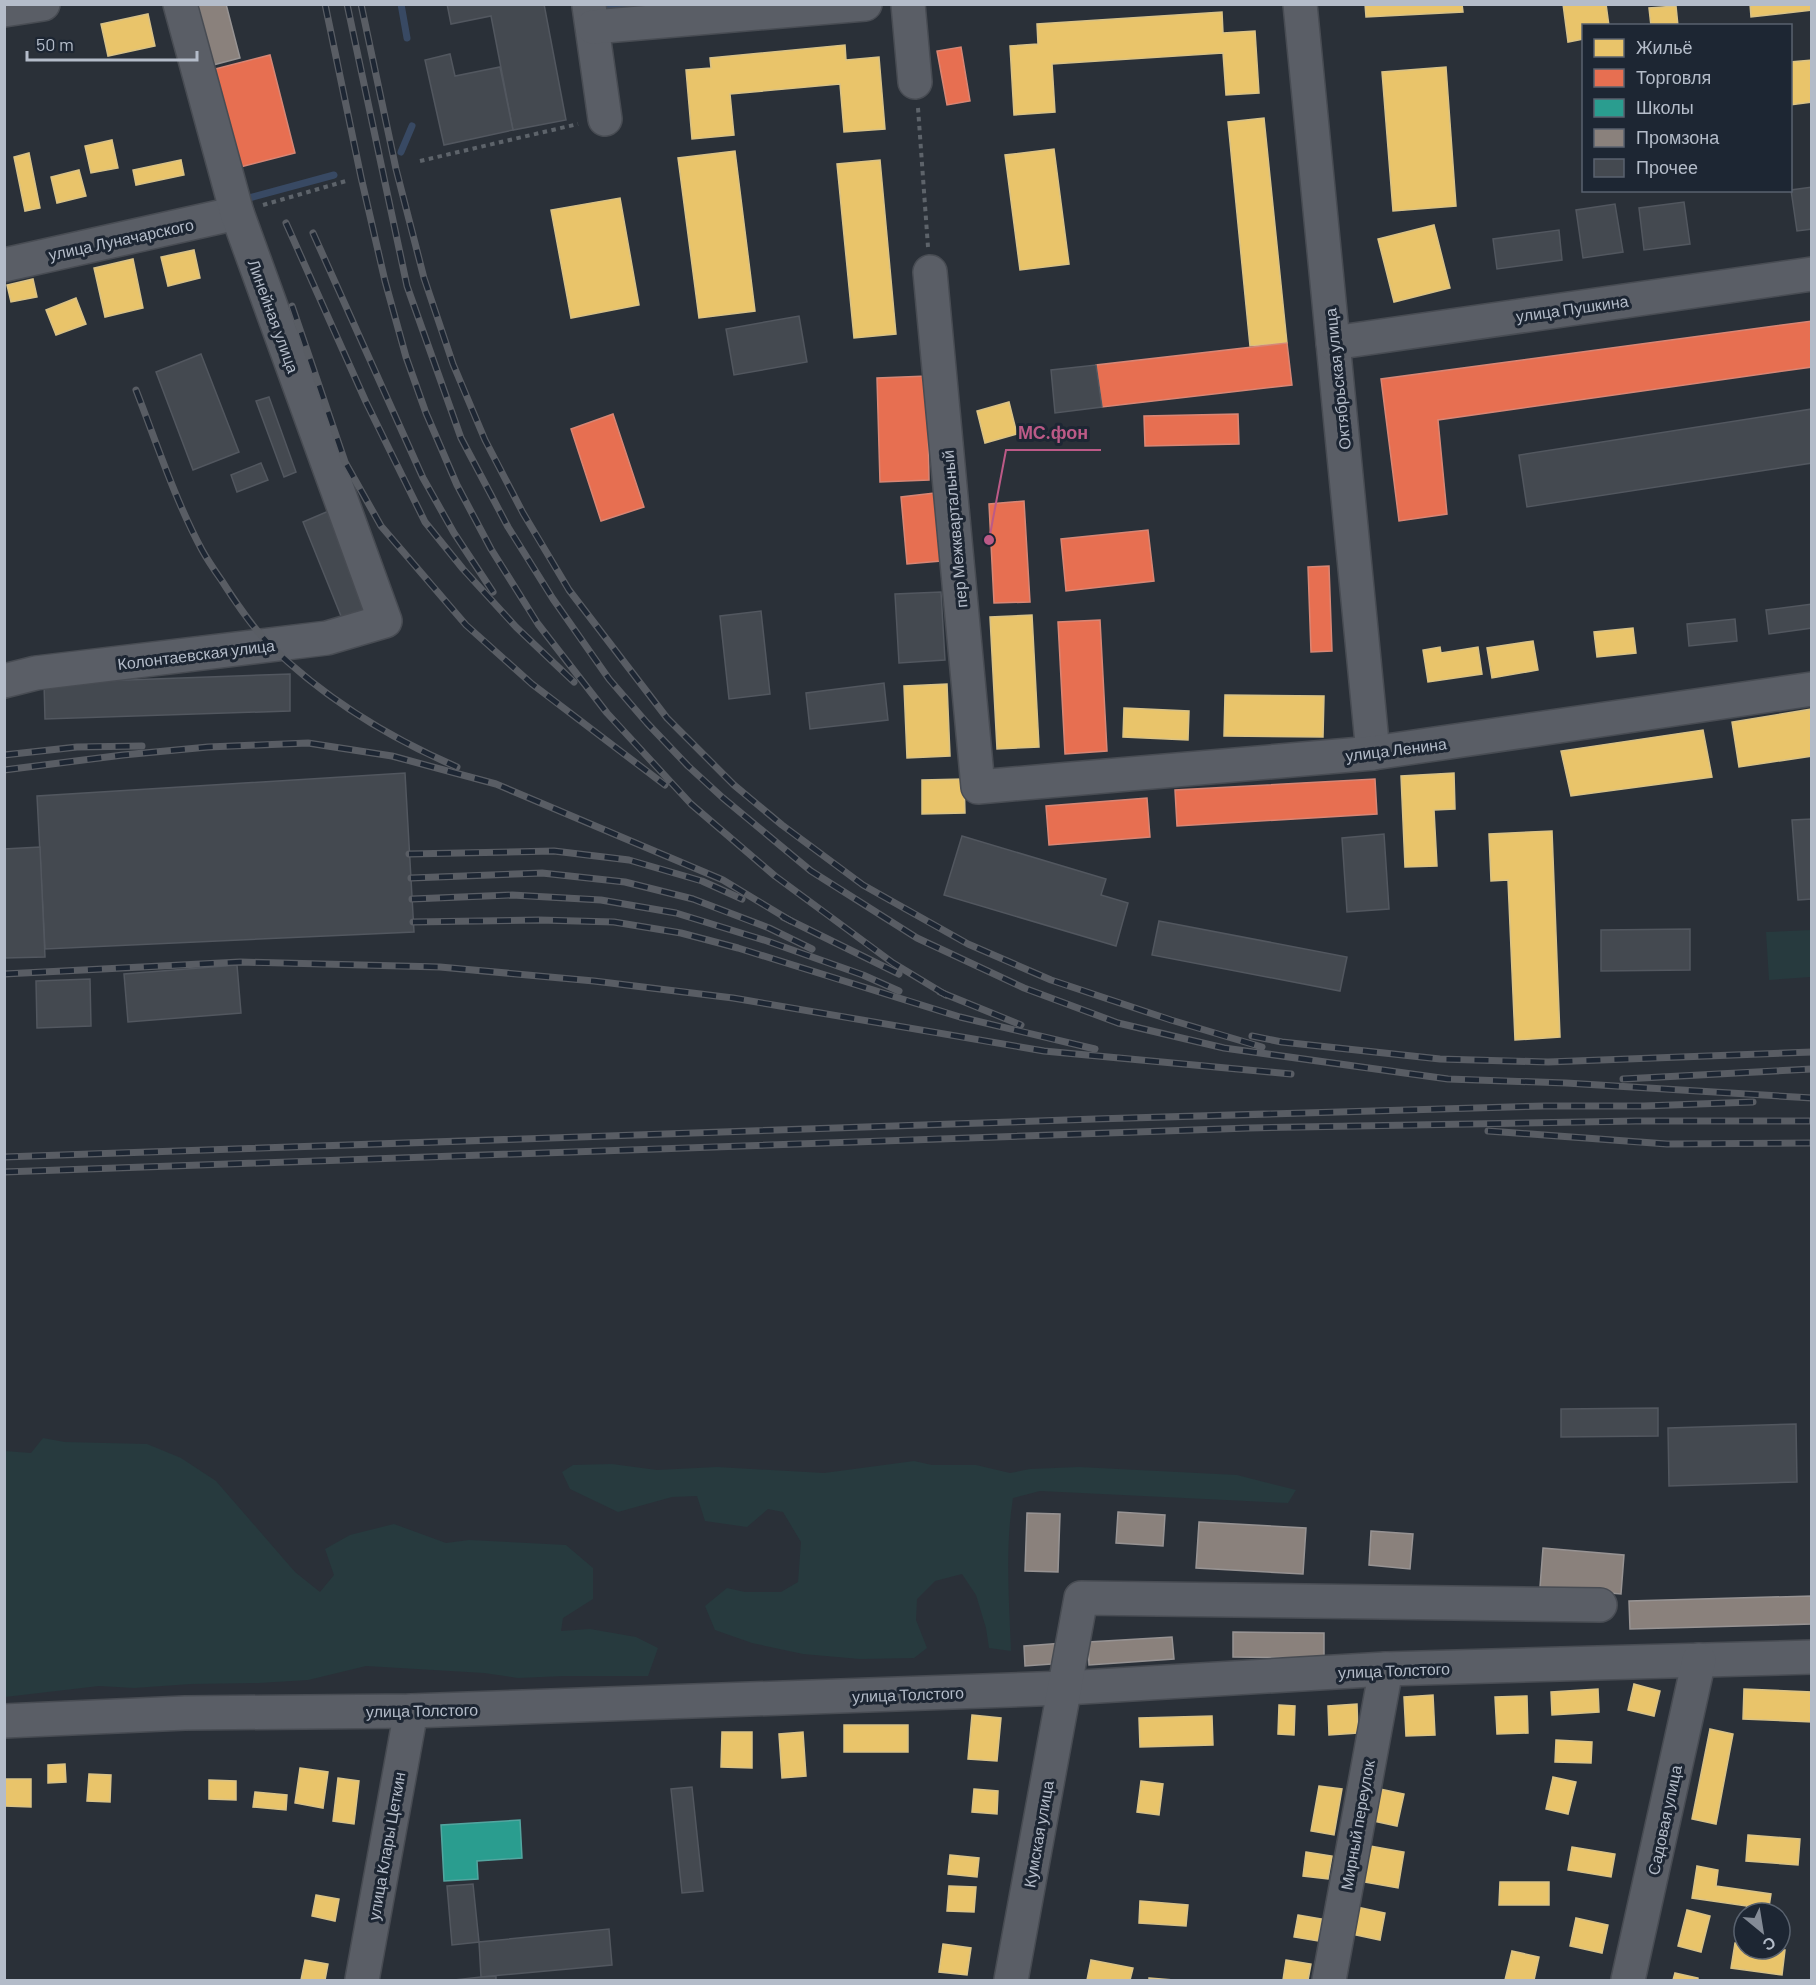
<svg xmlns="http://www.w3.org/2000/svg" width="1816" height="1985" font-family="Barlow,sans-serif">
  <rect width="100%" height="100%" fill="#2a3038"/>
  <g fill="#273a3e">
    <path d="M1811,930V977L1769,980L1766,932Z"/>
    <path d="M43,1438L65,1442L147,1444L181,1458L216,1481L295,1572L320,1592L334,1575L325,1549L350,1535L394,1524L446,1543L469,1540L566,1545L593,1568V1599L563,1618L561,1631L590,1629L636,1637L658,1648L648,1676H564L518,1678L484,1673L366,1666L308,1680L259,1683L191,1684L134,1688L99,1686L5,1697V1451L31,1453Z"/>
    <path d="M914,1461L932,1465H976L1010,1473L1030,1469L1079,1467L1237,1475L1296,1490L1288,1503L1040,1491L1013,1498C1005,1547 1009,1601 1011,1651L989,1648L986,1628L976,1595L962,1574L935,1581L917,1599L916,1620L927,1648L914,1658L860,1659L803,1654L752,1643L715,1630L705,1606L727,1588L745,1592H781L798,1582L801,1542L783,1512L768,1509L747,1527L705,1521L697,1496L672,1497L618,1512L570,1489L562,1472L573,1465L612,1464L657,1470L717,1467L824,1473Z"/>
  </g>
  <g fill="#e9c46a" stroke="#d9c286" stroke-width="1.5">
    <path d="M1365,4H1462L1463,12L1366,17Z"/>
    <path d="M1563,4H1606L1609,26H1584V39L1568,42Z"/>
    <path d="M1750,4H1812V10L1751,17Z"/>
    <path d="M1676,6L1678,26H1651L1649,8Z"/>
    <path d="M1222,12L1223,33L1255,31L1259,93L1226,95L1223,53L1052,64L1055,112L1014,115L1010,46L1038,44L1037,24Z"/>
    <path d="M148,14L155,46L108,56L101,24Z"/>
    <path d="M845,45L846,60L879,57L885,129L844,132L840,84L730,94L734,135L692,139L686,70L711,68L710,58Z"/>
    <path d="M1812,60V102L1790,105V62Z"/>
    <path d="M1446,67L1456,206L1393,211L1382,72Z"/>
    <path d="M1264,118L1287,343L1250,346L1228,122Z"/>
    <path d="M112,140L118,168L91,173L85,146Z"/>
    <path d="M1054,149L1069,264L1020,270L1005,155Z"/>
    <path d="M735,151L755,311L699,318L678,158Z"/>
    <path d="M29,153L40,208L25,211L14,157Z"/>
    <path d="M181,160L184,175L136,185L133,170Z"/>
    <path d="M880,160L896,334L854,338L837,164Z"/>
    <path d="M79,170L86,196L57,203L51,177Z"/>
    <path d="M620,198L639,305L571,318L551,210Z"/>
    <path d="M1434,225L1450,288L1394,302L1378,239Z"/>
    <path d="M194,250L200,278L168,286L161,257Z"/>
    <path d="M133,259L143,308L105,317L94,268Z"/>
    <path d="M33,279L37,297L11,302L7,285Z"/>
    <path d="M76,298L86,324L56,335L46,310Z"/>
    <path d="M1009,402L1017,434L985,443L977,411Z"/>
    <path d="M1032,615L1039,747L997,749L990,617Z"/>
    <path d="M1633,628L1636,653L1597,657L1594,632Z"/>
    <path d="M1533,641L1538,670L1492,678L1487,648Z"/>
    <path d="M1440,647L1441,653L1478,647L1482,674L1428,682L1423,650Z"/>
    <path d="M947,684L950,756L907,758L904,686Z"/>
    <path d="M1225,695L1324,696L1323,737L1224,736Z"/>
    <path d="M1124,708L1189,711L1188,740L1123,737Z"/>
    <path d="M1812,709V756L1739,767L1732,722Z"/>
    <path d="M1703,730L1712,777L1571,796L1561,751Z"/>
    <path d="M1454,773L1455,809L1434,810L1437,866L1405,867L1401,776Z"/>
    <path d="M964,779L965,813L922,814V780Z"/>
    <path d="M1552,831L1560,1037L1515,1040L1508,880L1491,881L1489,834Z"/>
    <path d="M1634,1684L1660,1691L1654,1716L1628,1710Z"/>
    <path d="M1598,1689L1599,1712L1552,1715L1551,1692Z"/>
    <path d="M1744,1689L1812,1692V1722L1743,1719Z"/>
    <path d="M1433,1695L1435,1735L1406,1736L1404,1697Z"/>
    <path d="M1527,1696L1528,1733L1497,1734L1495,1697Z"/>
    <path d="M1357,1704L1358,1733L1329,1735L1328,1706Z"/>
    <path d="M1279,1705L1295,1706L1294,1735L1278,1734Z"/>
    <path d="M972,1715L1001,1718L997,1761L968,1759Z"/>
    <path d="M1212,1716L1213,1745L1140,1747L1139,1718Z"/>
    <rect x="844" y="1725" width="64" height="27"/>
    <path d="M1710,1729L1733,1734L1716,1824L1692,1819Z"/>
    <path d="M722,1732H752V1768L721,1767Z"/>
    <path d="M803,1732L806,1776L782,1778L779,1734Z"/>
    <path d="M1556,1740L1592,1742L1591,1763L1555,1762Z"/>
    <path d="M65,1764L66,1782L48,1783V1765Z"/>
    <path d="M300,1768L328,1772L323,1808L295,1803Z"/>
    <path d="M89,1774L111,1775L110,1802L87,1801Z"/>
    <path d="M1553,1777L1576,1782L1568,1814L1546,1809Z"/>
    <path d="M338,1778L359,1781L354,1824L333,1821Z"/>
    <path d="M5,1779H31V1807L5,1806Z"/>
    <path d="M209,1780L236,1781V1800L209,1799Z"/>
    <path d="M1141,1781L1163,1784L1159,1815L1137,1812Z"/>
    <path d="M1319,1786L1342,1789L1334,1835L1311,1831Z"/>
    <path d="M974,1789L998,1791L997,1814L972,1812Z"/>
    <path d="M1380,1789L1404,1794L1397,1826L1373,1821Z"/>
    <path d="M255,1792L287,1795L286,1810L253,1807Z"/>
    <path d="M1748,1835L1800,1839L1798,1865L1746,1861Z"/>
    <path d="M1370,1846L1404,1852L1398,1888L1364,1882Z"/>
    <path d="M1572,1847L1615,1854L1611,1877L1568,1870Z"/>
    <path d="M1306,1852L1332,1856L1328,1879L1303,1876Z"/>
    <path d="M950,1855L979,1858L977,1877L948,1874Z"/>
    <path d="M1697,1866L1718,1870L1716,1886L1771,1894L1768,1913H1745L1747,1906L1692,1898Z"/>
    <path d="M1500,1882H1549V1905H1499Z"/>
    <path d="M949,1886L976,1887L974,1912L947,1911Z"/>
    <path d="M316,1895L339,1899L335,1921L312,1916Z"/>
    <path d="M1140,1901L1188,1905L1186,1926L1139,1923Z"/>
    <path d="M1357,1907L1385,1913L1380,1940L1351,1934Z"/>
    <path d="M1687,1910L1710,1916L1701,1952L1678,1946Z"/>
    <path d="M1298,1915L1322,1919L1318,1941L1294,1937Z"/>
    <path d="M1576,1918L1608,1925L1602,1953L1570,1946Z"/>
    <path d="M1735,1943L1744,1944V1949L1785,1950L1782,1975L1731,1968Z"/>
    <path d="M943,1944L971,1948L967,1975L939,1972Z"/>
    <path d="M1512,1951L1539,1957L1534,1980H1505Z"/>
    <path d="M305,1960L328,1964L325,1980H301Z"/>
    <path d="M1091,1960L1133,1968L1130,1980H1087Z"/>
    <path d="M1286,1960L1311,1964L1308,1980H1283Z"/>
    <path d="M1675,1973L1698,1978V1980H1673Z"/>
    <path d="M1149,1978L1174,1980H1149Z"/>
  </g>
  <g fill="#e76f51" stroke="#d88675" stroke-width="1.5">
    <path d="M961,47L970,101L947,105L937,51Z"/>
    <path d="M270,55L295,153L240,167L215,69Z"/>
    <path d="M1812,321V367L1438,420L1447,514L1399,521L1381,379Z"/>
    <path d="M1287,343L1292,385L1102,407L1096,365Z"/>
    <path d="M927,376L929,480L880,482L877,378Z"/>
    <path d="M613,414L644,507L601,521L571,429Z"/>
    <path d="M1238,414L1239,444L1145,446L1144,416Z"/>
    <path d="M934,493L941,561L907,564L901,497Z"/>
    <path d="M1024,501L1030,602L994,603L989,504Z"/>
    <path d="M1148,530L1154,581L1066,591L1061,539Z"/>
    <path d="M1329,566L1332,651L1311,652L1308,567Z"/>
    <path d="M1100,620L1107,751L1065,754L1058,622Z"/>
    <path d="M1375,779L1377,814L1177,826L1175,790Z"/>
    <path d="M1147,798L1150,837L1049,845L1046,806Z"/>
  </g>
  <path fill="#2a9d8f" stroke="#53a6a0" stroke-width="1.5" d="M520,1820L522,1858L477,1861L478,1879L444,1881L441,1825Z"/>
  <g fill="#8a817c" stroke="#979393" stroke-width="1.5">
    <path d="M198,4H226L240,58L213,65Z"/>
    <path d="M1118,1512L1165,1515L1163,1546L1116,1543Z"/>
    <path d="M1027,1513L1060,1514L1058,1572L1025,1571Z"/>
    <path d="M1199,1522L1306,1528L1303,1574L1196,1568Z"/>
    <path d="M1371,1531L1413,1534L1410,1569L1369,1565Z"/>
    <path d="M1543,1548L1624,1555L1621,1594L1540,1587Z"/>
    <path d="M1812,1596V1624L1630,1629L1629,1601Z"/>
    <path d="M1233,1632L1324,1633V1658L1233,1657Z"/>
    <path d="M1172,1637L1174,1659L1089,1665L1088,1642Z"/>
    <path d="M1064,1643L1065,1663L1025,1666L1024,1646Z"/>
  </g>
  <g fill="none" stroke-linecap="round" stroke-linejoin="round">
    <g stroke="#384963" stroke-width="7">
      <path d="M401,4L407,38"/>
      <path d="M601,9L635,4"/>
      <path d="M401,152L412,126"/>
      <path d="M249,198L334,175"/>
    </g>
  </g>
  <g fill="#444950" stroke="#52575f" stroke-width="1.5">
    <path d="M447,4H544L566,120L513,130L491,16L451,24Z"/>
    <path d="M450,54L455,76L500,67L513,130L444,145L425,60Z"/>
    <path d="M1812,187V229L1797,231L1791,190Z"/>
    <path d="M1684,202L1690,244L1644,250L1639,208Z"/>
    <path d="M1615,204L1623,252L1583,258L1576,210Z"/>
    <path d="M1559,230L1562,260L1497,269L1493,239Z"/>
    <path d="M799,316L807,362L734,375L726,329Z"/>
    <path d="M201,354L239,452L193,470L156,372Z"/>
    <path d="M1096,365L1102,407L1055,413L1051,370Z"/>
    <path d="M269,397L296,472L284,477L256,401Z"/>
    <path d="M1812,409V463L1527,507L1519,455Z"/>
    <path d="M261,463L268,480L237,492L231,475Z"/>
    <path d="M331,510L369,610L343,621L303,522Z"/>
    <path d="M941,592L945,660L899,663L895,594Z"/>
    <path d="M1812,604V628L1769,634L1766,610Z"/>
    <path d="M761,611L770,694L729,699L720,616Z"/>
    <path d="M1735,619L1737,641L1689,646L1687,624Z"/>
    <path d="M290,674V711L45,719L44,683Z"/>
    <path d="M884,683L888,720L810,729L806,693Z"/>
    <path d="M405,773L414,932L45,949L37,796Z"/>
    <path d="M1812,819V899L1798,900L1792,820Z"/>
    <path d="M1384,834L1389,909L1347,912L1342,838Z"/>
    <path d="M962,836L1106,879L1101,895L1128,903L1116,946L944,895Z"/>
    <path d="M40,847L45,957L4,958V849Z"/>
    <path d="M1159,921L1347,957L1340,991L1152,955Z"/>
    <path d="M1690,929V970L1601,971V930Z"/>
    <path d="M237,965L241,1013L128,1022L124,974Z"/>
    <path d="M90,979L91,1026L37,1028L36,981Z"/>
    <path d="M1658,1408V1436L1561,1437V1409Z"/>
    <path d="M1796,1424L1797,1482L1669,1486L1668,1428Z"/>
    <path d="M692,1787L703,1891L682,1893L671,1789Z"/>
    <path d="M473,1884L479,1942L452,1945L447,1886Z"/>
    <path d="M609,1929L612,1965L481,1977L479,1942Z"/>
    <path d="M496,1976V1980H454L481,1977Z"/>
  </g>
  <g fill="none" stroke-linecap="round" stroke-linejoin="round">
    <g stroke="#484c53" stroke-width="36">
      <g id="minor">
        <path d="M908,4L915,82"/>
        <path d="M1300,4L1373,753"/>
        <path d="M589,6L605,119"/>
        <path d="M4,10L43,4"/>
        <path d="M593,27L865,4"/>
        <path d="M4,265L237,213"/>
        <path d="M930,272L978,787L1373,753L1812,689"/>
        <path d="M1333,343L1812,274"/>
        <path d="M4,681L36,673L327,638L385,621L237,213L180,4"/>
        <path d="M4,1721L185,1713L411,1711L1065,1688L1386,1669L1812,1657"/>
        <path d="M362,1980L411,1711"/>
        <path d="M1011,1980L1081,1598L1600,1605"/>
        <path d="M1329,1980L1386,1669"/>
        <path d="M1628,1980L1699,1660"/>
      </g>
    </g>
    <g stroke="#5d636a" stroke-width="4" stroke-dasharray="4.5 4.5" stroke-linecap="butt">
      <path d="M918,108L928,247"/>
      <path d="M420,161L578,124"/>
      <path d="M263,205L346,181"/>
    </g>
    <use href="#minor" stroke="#5a5e66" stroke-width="33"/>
    <g stroke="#595d64" stroke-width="7">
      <g id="rail">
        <path d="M325,4L361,177L385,281L406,357L426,413L457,485L491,549L538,624L607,713L691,804L775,876L893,963L946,995"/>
        <path d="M347,4L407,286L461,438L508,527L553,599L609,679L647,723L688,766L723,798L811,871L917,938L1024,988L1118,1023L1224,1048L1448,1079L1566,1083L1812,1098"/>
        <path d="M361,4L396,169L424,278L453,364L485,440L523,513L569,590L667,718L734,785L782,825L863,885L968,944L1051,980L1171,1020L1262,1047"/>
        <path d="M286,223L366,402L425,522L463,569L516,627L574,682"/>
        <path d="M313,233L423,478L454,533L493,592"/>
        <path d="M292,306L345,462L381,526L466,625L532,684L665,785"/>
        <path d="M136,390C157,444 175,500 202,550C208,561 215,571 222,581C236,603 252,627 271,646C324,698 390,738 457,767"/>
        <path d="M4,755L77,747L142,746"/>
        <path d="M4,770L123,755L208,747L308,743L392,756L496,784L723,880L791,921"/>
        <path d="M409,854L554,851L629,860L702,881L742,899"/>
        <path d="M411,878L542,873L625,882L693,899L769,928L812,949"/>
        <path d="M412,899L512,895L601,900L676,913L767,941L863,975L899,991"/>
        <path d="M783,917L899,974"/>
        <path d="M413,922L539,920L614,922L681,933L738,948L960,1017L1095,1049"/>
        <path d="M4,974L240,962L440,967L594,981L733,998L1044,1051L1291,1074"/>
        <path d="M940,992L1021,1025"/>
        <path d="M1252,1036L1282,1042L1440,1059L1548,1062L1812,1052"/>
        <path d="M1623,1079L1812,1069"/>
        <path d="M1488,1131L1667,1144L1812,1143"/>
        <path d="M4,1157L1095,1119L1544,1106H1644L1753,1102"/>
        <path d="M4,1172L1249,1128L1636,1121H1812"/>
      </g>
    </g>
    <use href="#rail" stroke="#1d2633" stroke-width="4.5" stroke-dasharray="14" stroke-linecap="butt"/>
  </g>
  <g text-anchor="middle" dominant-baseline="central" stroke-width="6" stroke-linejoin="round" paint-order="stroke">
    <g font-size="16" fill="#b4bcc9" stroke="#1d2633">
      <text transform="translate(121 239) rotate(-12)">улица Луначарского</text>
      <text transform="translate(1572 308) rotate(-8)">улица Пушкина</text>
      <text transform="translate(274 316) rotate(70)">Линейная улица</text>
      <text transform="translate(1337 379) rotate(-96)">Октябрьская улица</text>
      <text transform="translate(954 529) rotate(-95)">пер Межквартальный</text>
      <text transform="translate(196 654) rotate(-7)">Колонтаевская улица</text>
      <text transform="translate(1396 749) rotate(-7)">улица Ленина</text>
      <text transform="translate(1394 1670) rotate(-2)">улица Толстого</text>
      <text transform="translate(908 1694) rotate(-2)">улица Толстого</text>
      <text transform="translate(422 1710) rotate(-1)">улица Толстого</text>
      <text transform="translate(1664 1820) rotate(-78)">Садовая улица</text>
      <text transform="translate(1357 1825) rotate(-80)">Мирный переулок</text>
      <text transform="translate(1038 1834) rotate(-80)">Кумская улица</text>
      <text transform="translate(386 1846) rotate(-80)">улица Клары Цеткин</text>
    </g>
  </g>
  <path fill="none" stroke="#bc5a87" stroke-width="2" d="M989 540L1006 450H1101"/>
  <circle fill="#bc5a87" stroke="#1d2633" stroke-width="2" cx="989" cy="540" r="6"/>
  <g font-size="18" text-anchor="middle" font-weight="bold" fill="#bc5a87" stroke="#1d2633" stroke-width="6" stroke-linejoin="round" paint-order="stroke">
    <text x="1053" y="439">МС.фон</text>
  </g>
  <rect width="1816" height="1985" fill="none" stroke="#b4bcc9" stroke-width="12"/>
  <rect x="1582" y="24" width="210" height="168" fill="#1d2633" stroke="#59626f" stroke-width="1.5"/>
  <rect x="1594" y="39" width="30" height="18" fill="#e9c46a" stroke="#59626f" stroke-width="1.5"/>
  <text x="1636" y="54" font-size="18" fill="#b4bcc9">Жильё</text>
  <rect x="1594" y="69" width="30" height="18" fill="#e76f51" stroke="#59626f" stroke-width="1.5"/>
  <text x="1636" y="84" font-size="18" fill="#b4bcc9">Торговля</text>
  <rect x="1594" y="99" width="30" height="18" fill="#2a9d8f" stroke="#59626f" stroke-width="1.5"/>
  <text x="1636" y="114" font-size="18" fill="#b4bcc9">Школы</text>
  <rect x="1594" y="129" width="30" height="18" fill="#8a817c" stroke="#59626f" stroke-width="1.5"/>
  <text x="1636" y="144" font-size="18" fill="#b4bcc9">Промзона</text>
  <rect x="1594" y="159" width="30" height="18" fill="#444950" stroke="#59626f" stroke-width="1.5"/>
  <text x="1636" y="174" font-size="18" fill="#b4bcc9">Прочее</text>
  <g transform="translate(1762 1931) rotate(150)"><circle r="28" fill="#1d2633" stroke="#59626f" stroke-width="1.5"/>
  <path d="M0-4.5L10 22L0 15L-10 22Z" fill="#848b96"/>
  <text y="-9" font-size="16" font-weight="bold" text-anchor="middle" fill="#b4bcc9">С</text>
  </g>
  <path d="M27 51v9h170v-9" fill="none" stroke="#b4bcc9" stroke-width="3"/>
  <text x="36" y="51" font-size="18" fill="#b4bcc9" stroke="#1d2633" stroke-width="4.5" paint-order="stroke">50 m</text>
</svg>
